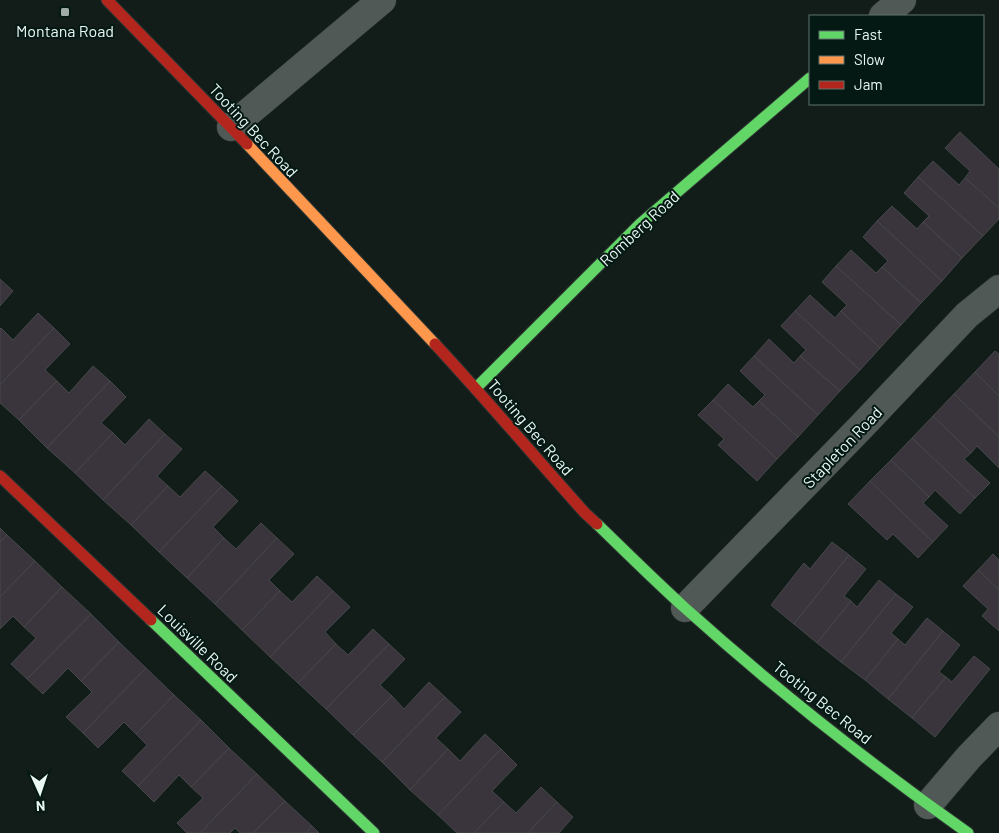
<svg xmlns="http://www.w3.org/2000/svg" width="999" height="833" font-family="Barlow,sans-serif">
  <rect width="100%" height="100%" fill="#121d1a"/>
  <g fill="#3a353c" stroke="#464849">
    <path d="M960,132L999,169V208L965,178L970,171L945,148Z"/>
    <path d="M933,161L959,185L965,178L999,208V219L983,236L918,177Z"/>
    <path d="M918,177L983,236L962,258L923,222L929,216L904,193Z"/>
    <path d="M892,206L917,229L923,222L962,258L942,281L877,221Z"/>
    <path d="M877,221L942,281L921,303L882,267L888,261L863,237Z"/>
    <path d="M851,250L876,273L882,267L921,303L901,325L836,266Z"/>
    <path d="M836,266L901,325L880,348L841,311L847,305L822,282Z"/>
    <path d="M0,279L13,291L0,306Z"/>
    <path d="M810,295L835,318L841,311L880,348L860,370L795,311Z"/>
    <path d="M795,311L860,370L840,391L800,356L806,350L781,326Z"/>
    <path d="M38,313L54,328L0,385V329L1,328L13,340Z"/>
    <path d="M54,328L70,344L45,370L57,381L19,420L0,403V385Z"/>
    <path d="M769,339L794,363L800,356L840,391L818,415L754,356Z"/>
    <path d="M995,351L999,354V396L975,372Z"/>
    <path d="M754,356L818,415L798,437L759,401L765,395L740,371Z"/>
    <path d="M93,366L110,381L47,448L19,420L57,381L69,393Z"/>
    <path d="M975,372L999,396V437L954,394Z"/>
    <path d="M110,381L126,397L101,423L113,433L75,473L47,448Z"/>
    <path d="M728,384L753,407L759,401L798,437L777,459L713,400Z"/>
    <path d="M954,394L999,437V468L977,446L971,453L933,416Z"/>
    <path d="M713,400L777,459L757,481L718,445L724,439L698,415Z"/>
    <path d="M933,416L971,453L964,459L990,483L975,498L912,438Z"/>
    <path d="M149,419L165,434L103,500L75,473L113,433L125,445Z"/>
    <path d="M165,434L182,449L157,476L168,486L131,525L103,500Z"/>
    <path d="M912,438L975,498L960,514L935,490L929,497L891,460Z"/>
    <path d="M891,460L929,497L923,503L948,526L933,542L870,481Z"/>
    <path d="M205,471L222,486L159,552L131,525L168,486L180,497Z"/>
    <path d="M870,481L933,542L918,558L893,534L887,540L848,504Z"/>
    <path d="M222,486L238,501L213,527L224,538L187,578L159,552Z"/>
    <path d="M261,523L277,538L215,604L187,578L224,538L236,549Z"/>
    <path d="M0,528L7,535L0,542Z"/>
    <path d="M7,535L35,561L0,597V542Z"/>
    <path d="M277,538L294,554L269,580L280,591L242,630L215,604Z"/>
    <path d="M832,542L849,555L794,624L771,605L804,563L810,569Z"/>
    <path d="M993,554L999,560V590L978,570Z"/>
    <path d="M849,555L866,569L844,596L851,601L817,643L794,624Z"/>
    <path d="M35,561L62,587L24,627L13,616L0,629V597Z"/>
    <path d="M978,570L999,590V631L982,616L988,609L963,586Z"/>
    <path d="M317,576L333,591L270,657L242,630L280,591L292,602Z"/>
    <path d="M879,580L896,594L841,662L817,643L851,601L857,607Z"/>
    <path d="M62,587L91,614L27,679L11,664L36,638L24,627Z"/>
    <path d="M333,591L350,607L325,632L336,644L298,683L270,657Z"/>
    <path d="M896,594L913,607L891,633L898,639L865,680L841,662Z"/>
    <path d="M91,614L119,642L81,681L68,668L43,694L27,679Z"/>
    <path d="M927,618L943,631L888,699L865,680L898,639L905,645Z"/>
    <path d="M373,629L389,644L326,709L298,683L336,644L348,655Z"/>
    <path d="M943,631L960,645L939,672L946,677L912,718L888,699Z"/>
    <path d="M119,642L146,668L83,733L66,717L92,692L81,681Z"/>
    <path d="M389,644L405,659L380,685L392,696L353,735L326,709Z"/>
    <path d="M974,656L990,669L935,737L912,718L946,677L952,682Z"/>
    <path d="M146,668L174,695L136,734L124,722L98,748L83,733Z"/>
    <path d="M429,682L445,697L382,762L353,735L392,696L404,709Z"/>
    <path d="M174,695L201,720L138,786L122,771L147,745L136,734Z"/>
    <path d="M445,697L461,712L436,738L448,749L410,790L382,762Z"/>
    <path d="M201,720L229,748L191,787L179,775L154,802L138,786Z"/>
    <path d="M485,734L501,749L438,815L410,790L448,749L460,761Z"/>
    <path d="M229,748L257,774L200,833H187L177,823L203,798L191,787Z"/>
    <path d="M501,749L517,765L492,791L504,802L474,833H457L438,815Z"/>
    <path d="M257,774L285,801L253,833H240L235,828L230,833H200Z"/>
    <path d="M541,787L557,802L528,833H474L504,802L516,813Z"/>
    <path d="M285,801L312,826L306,833H253Z"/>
    <path d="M557,802L573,817L559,833H528Z"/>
    <path d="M312,826L319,833H306Z"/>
  </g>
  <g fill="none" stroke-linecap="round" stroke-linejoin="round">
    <g stroke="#2e3633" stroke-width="29">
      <g id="street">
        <path d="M883,16L902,0"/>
        <path d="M231,127L382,0"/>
        <path d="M685,608L861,427L967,315L999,289"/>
        <path d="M928,805L969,757L999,726"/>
      </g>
    </g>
    <g stroke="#2e3633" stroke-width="13">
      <g id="fast">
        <path d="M476,388L640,224L810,78"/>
        <path d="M597,524C626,552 655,581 685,608C774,688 870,764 968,833"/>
        <path d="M151,620L374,833"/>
      </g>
    </g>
    <g stroke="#2e3633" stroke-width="13">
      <path id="slow" d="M247,144L435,344"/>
    </g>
    <g stroke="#2e3633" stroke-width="13">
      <g id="jam">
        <path d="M107,0L247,144"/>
        <path d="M435,344C486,399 535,457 585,513L597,524"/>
        <path d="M0,476L151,620"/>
      </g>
    </g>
    <use href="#street" stroke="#505956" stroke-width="28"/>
    <use href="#fast" stroke="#63d668" stroke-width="11"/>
    <use href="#slow" stroke="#ff974d" stroke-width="11"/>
    <use href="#jam" stroke="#b3261e" stroke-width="11"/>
  </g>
  <rect fill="#9eaba7" stroke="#041913" stroke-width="2" x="60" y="7" width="10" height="10" rx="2.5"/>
  <g text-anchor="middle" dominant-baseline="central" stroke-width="4" stroke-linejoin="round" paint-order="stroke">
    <g font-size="16" fill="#eaf7f3" stroke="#041913">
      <text x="65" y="30">Montana Road</text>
    </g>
    <g font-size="16" fill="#eaf7f3" stroke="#041913">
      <text transform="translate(254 130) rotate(47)">Tooting Bec Road</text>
      <text transform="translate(639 228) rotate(-43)">Romberg Road</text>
      <text transform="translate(531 427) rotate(49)">Tooting Bec Road</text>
      <text transform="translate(842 447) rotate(-46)">Stapleton Road</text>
      <text transform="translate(198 643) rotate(44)">Louisville Road</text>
      <text transform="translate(823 702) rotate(39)">Tooting Bec Road</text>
    </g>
  </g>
  <rect x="809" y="15" width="175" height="90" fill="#041913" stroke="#60726d"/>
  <rect x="819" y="31" width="25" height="8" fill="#63d668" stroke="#60726d"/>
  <text x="854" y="40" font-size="15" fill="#eaf7f3">Fast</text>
  <rect x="819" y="56" width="25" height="8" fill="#ff974d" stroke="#60726d"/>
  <text x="854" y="65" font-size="15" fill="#eaf7f3">Slow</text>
  <rect x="819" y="81" width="25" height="8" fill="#b3261e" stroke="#60726d"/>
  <text x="854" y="90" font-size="15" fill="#eaf7f3">Jam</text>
  <g transform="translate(40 793) rotate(177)" stroke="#041913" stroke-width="4" paint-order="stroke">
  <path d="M0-4L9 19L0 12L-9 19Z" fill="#eaf7f3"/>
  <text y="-8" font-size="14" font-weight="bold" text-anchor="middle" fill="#eaf7f3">N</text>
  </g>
</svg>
